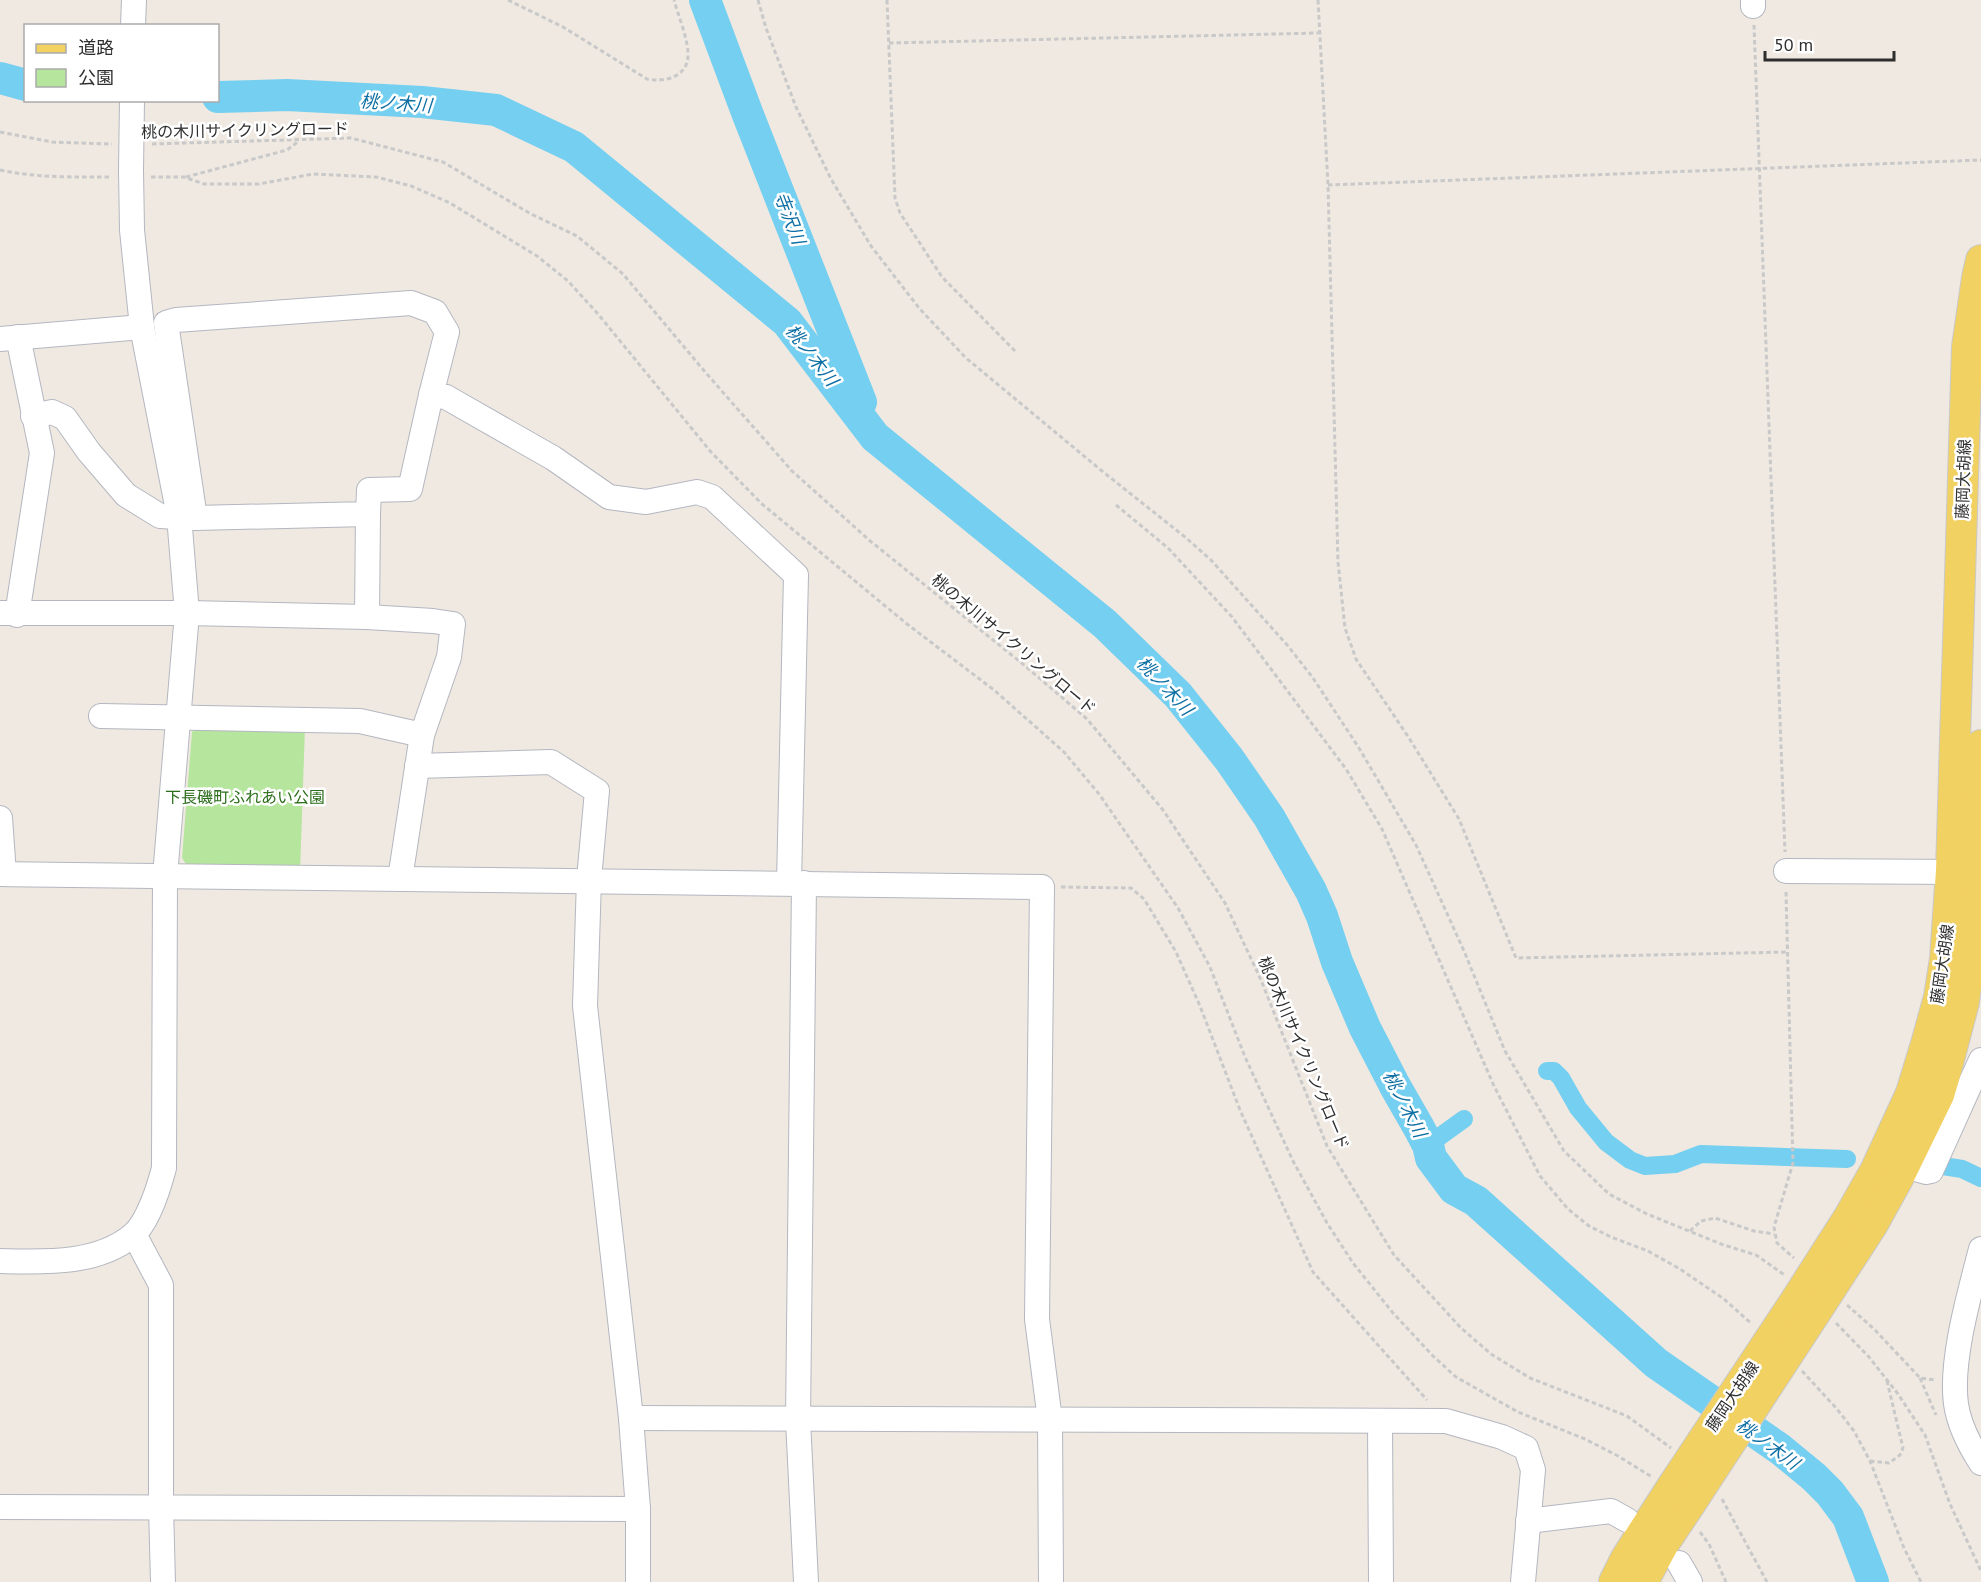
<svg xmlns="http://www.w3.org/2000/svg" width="1981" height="1582" font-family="'PT Sans','Noto Sans JP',sans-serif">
  <rect width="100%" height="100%" fill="#efe9e1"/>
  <path fill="#b6e59e" d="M200,725L305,727L300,872L189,868L182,858L192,732Z"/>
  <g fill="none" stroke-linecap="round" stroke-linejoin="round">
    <g stroke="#75cff0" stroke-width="18">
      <path d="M1547,1071H1554L1561,1078L1578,1108L1606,1142L1630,1160L1645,1166L1675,1164L1701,1154L1847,1159"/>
      <path d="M1428,1145L1464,1119"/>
      <path d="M1943,1166L1962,1169L1981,1178"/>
    </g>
    <g stroke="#75cff0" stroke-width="32">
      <path d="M705,0L748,115L861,402"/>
      <path d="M0,78L26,85"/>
      <path d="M218,97L287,95L422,102L496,110L574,147L787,322L875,437L1105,624L1178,695L1229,759L1269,817L1311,891L1322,916L1337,962L1365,1028L1395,1086L1419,1128L1428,1145L1431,1158L1454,1189L1476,1201L1656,1363L1780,1449L1814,1477L1830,1493L1848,1517L1873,1582"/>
    </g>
    <g stroke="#b4b7c1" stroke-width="26">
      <g id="minor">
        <path d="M1753,0V6"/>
        <path d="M133,26L134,0"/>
        <path d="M0,339L142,327"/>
        <path d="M33,416L52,412L65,418L89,452L126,495L160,516L195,518L368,514L369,490L410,489L431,395"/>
        <path d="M195,518L166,323L176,320L411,303L435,312L447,332L431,395L446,397L553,458L609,497L646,502L697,492L712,497L796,575L789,883"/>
        <path d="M0,613H187L367,617L433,621L453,624L449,657L422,735L400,879"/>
        <path d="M17,615L42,453L18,337"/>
        <path d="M367,617L368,514"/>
        <path d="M101,716L360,721L422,735"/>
        <path d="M417,766L551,762L597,791L589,879L585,1006L631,1418L638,1509V1582"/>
        <path d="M0,818L4,874"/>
        <path d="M1786,871L1967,872"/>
        <path d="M0,874C347,878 694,881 1042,887L1037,1319L1050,1420L1051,1582"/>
        <path d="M804,883L798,1420L806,1582"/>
        <path d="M1905,1166L1926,1172L1931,1171L1981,1060"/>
        <path d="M134,1234L161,1285V1507L163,1582"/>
        <path d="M1981,1249C1970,1292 1950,1360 1956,1404C1959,1425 1970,1446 1981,1463"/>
        <path d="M0,1261C44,1262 97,1265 133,1235C148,1222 159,1187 164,1168L165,876L187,613L179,516L142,327L132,230L131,170"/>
        <path d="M631,1418L1446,1421L1502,1437L1526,1448L1533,1470L1523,1582"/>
        <path d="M1380,1422L1381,1582"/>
        <path d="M0,1507L638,1509"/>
        <path d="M1528,1521L1611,1511L1627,1520"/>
        <path d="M1679,1563L1690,1582"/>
      </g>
    </g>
    <g stroke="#c9c9c9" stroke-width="32">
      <g id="major">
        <path d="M1797,1298L1850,1215L1875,1171L1911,1093L1926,1044L1939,997L1945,959L1951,871L1967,347L1977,278L1981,260"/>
        <path d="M1814,1315L1873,1224L1900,1175L1939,1095L1946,1071L1964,1002L1976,911L1981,745"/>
        <path d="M1614,1582L1626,1558L1673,1485"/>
        <path d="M1643,1582L1663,1545L1691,1503"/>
      </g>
    </g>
    <g stroke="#c9c9c9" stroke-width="3" stroke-dasharray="4.5 3" stroke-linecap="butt">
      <path d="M508,0L563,27L647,79C664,82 686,78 688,57C689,41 678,15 674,0"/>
      <path d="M758,0L766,28L796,107L831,179L871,246L919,308L966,358L1102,471L1185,537L1211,560L1288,646L1313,678L1359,748L1416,845L1464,951L1505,1051L1564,1151L1609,1194L1647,1214L1721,1244L1756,1255L1786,1276"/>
      <path d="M887,0L895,198L900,213L942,277L1016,352"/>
      <path d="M1318,0L1328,185L1338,562L1345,628L1356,659L1409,738L1459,819L1516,958L1787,952"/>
      <path d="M1754,25L1785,852"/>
      <path d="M889,43L1318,33"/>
      <path d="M0,132L52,142L112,144"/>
      <path d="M152,144L351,138L443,162L531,214L577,236L623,274L706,373L792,471L869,540L1024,665L1087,719L1163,810L1225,903L1261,980L1327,1146L1394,1255L1461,1328L1491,1354L1530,1378L1627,1416L1671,1448"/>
      <path d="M0,170C37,178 74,177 112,177"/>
      <path d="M151,177H184L204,184H259L313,174L376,177L411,186L450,203L537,256L568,281L598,314L711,452L762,504L907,624L994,690L1064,752L1099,794L1178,908L1210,967L1245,1057L1293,1161L1327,1223L1353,1263L1393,1313L1433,1356L1456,1377L1518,1412L1585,1439L1618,1456L1652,1477"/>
      <path d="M186,177L287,150L299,141"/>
      <path d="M1328,185L1981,160"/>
      <path d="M1116,505L1168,548L1232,617L1346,769L1382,829L1494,1086L1540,1176L1568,1209L1589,1226L1611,1237L1648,1251L1680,1269L1724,1299L1752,1324"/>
      <path d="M1061,887L1131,888L1144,899L1176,952L1200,1006L1240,1110L1313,1272L1427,1400"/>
      <path d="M1786,892L1793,1163L1774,1227L1777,1243L1794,1258"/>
      <path d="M1690,1231L1701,1221L1715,1218L1754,1231L1774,1234"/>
      <path d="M1847,1305L1875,1330L1920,1378L1936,1380"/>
      <path d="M1836,1323L1869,1357L1898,1394L1925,1435L1950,1504L1981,1571"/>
      <path d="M1802,1371L1837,1409L1854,1431L1870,1461L1904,1548L1921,1582"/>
      <path d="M1920,1378L1936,1415"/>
      <path d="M1870,1461L1889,1463L1900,1455L1903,1448L1887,1381"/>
      <path d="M1722,1499L1767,1582"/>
      <path d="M1700,1532L1709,1544L1726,1582"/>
    </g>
    <use href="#minor" stroke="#fff" stroke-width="24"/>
    <use href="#major" stroke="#f2d163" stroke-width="30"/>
    <g stroke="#b4b7c1" stroke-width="26" stroke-linecap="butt">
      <path id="minor-bridge" d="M131,170L132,100"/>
    </g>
    <g stroke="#c9c9c9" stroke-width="32" stroke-linecap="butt">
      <g id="major-bridge">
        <path d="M1673,1485L1797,1298"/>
        <path d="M1691,1503L1814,1315"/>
      </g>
    </g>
    <use href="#minor-bridge" stroke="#fff" stroke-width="24"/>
    <use href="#major-bridge" stroke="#f2d163" stroke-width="30"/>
  </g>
  <g text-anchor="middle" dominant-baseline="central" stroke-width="5" stroke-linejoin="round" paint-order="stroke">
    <g font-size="16" fill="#2e2e2e" stroke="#fff">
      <text transform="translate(245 130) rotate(-1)">桃の木川サイクリングロード</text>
      <text transform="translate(1963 479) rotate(-88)">藤岡大胡線</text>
      <text transform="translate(1014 644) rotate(40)">桃の木川サイクリングロード</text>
      <text transform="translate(1942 964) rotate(-82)">藤岡大胡線</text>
      <text transform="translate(1304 1053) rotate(67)">桃の木川サイクリングロード</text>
      <text transform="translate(1732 1396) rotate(-56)">藤岡大胡線</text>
    </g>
    <g font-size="16" fill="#2c6e1b" stroke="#fff">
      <text x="245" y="797">下長磯町ふれあい公園</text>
    </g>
    <g font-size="18" font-style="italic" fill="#0d6fa3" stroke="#fff">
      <text transform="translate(396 103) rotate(4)">桃ノ木川</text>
      <text transform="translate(790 218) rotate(69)">寺沢川</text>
      <text transform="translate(812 355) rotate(52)">桃ノ木川</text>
      <text transform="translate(1165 686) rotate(47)">桃ノ木川</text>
      <text transform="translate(1405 1104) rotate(63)">桃ノ木川</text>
      <text transform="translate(1768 1444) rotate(36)">桃ノ木川</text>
    </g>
  </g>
  <rect x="24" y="24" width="195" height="78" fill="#ffffff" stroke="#ababab" stroke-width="1.5"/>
  <rect x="36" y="44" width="30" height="9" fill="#f2d163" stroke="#ababab" stroke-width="1.5"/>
  <text x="78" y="54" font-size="18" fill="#2e2e2e">道路</text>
  <rect x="36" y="69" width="30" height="18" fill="#b6e59e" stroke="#ababab" stroke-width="1.5"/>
  <text x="78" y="84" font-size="18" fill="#2e2e2e">公園</text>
  <path d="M1765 51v9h129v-9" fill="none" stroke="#2e2e2e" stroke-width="3"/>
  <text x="1774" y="51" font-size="18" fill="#2e2e2e" stroke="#ffffff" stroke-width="4.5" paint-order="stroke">50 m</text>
</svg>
